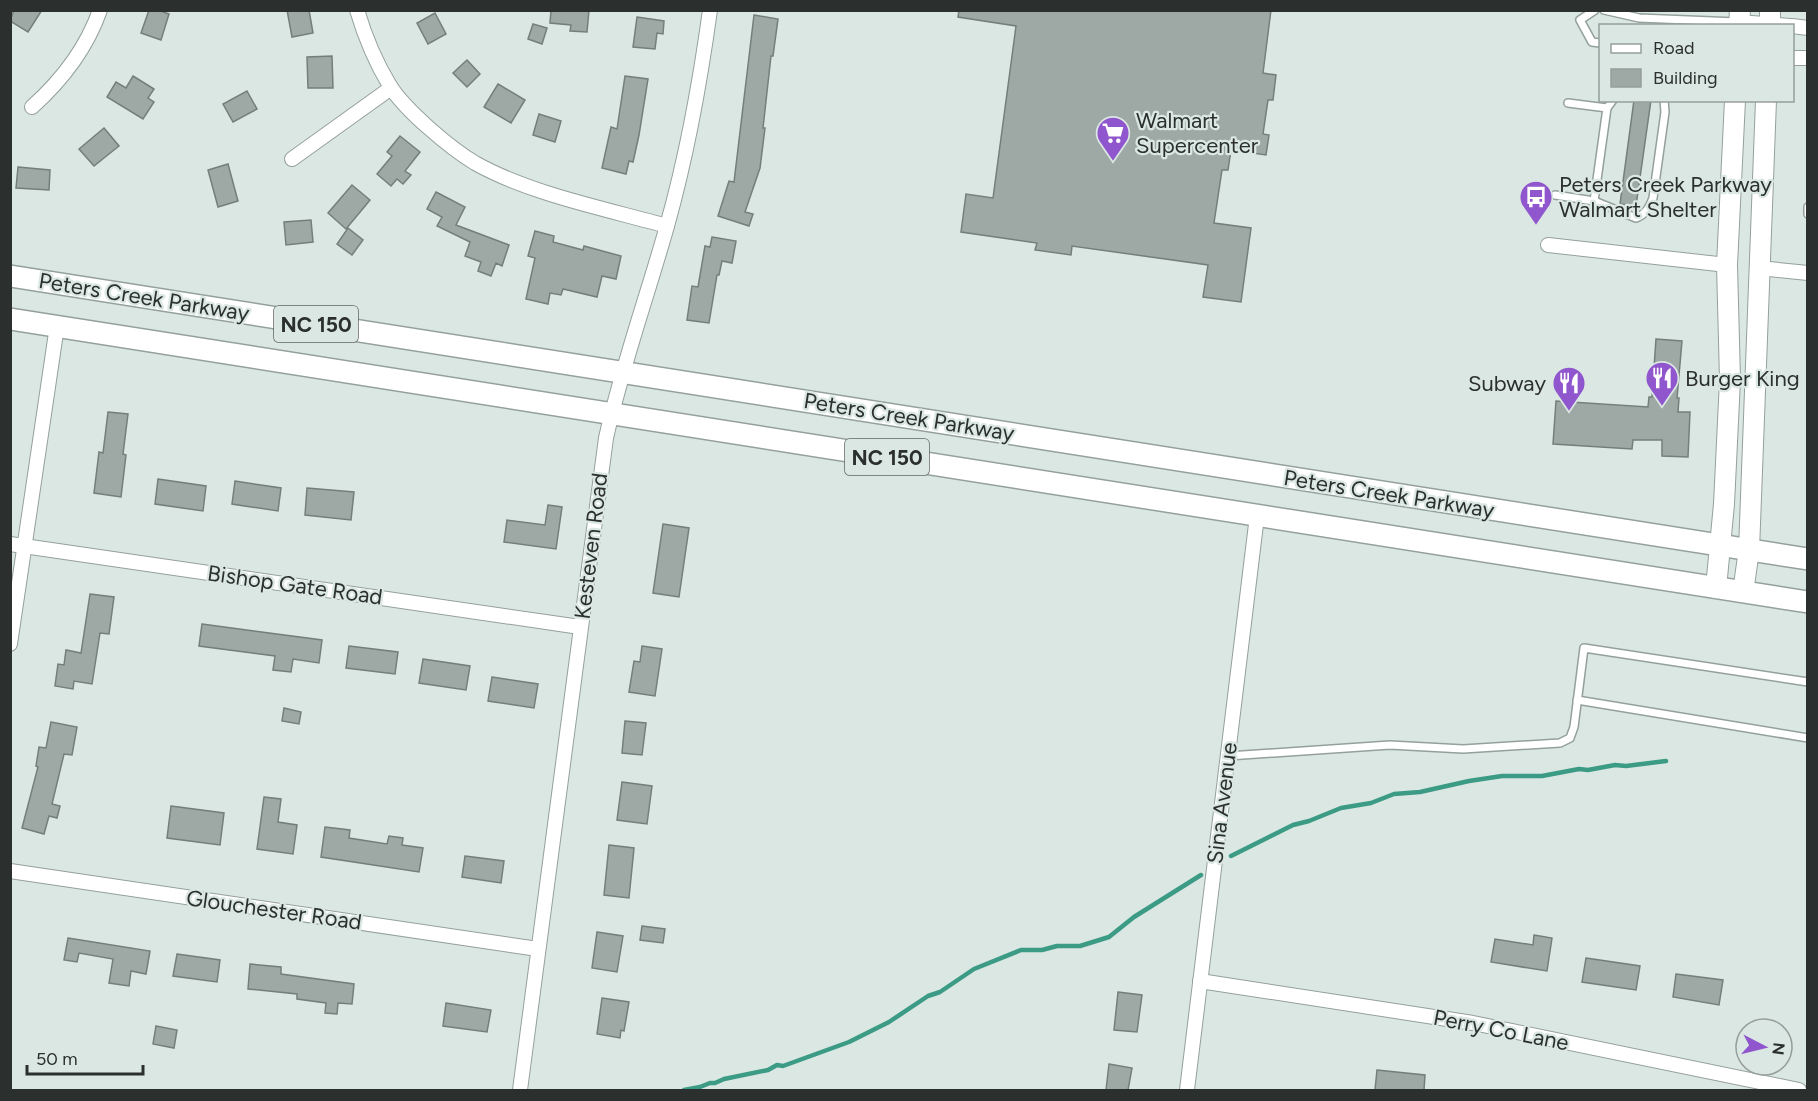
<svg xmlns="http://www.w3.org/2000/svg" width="1818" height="1101" font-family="Figtree,sans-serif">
  <rect width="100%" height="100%" fill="#dbe7e3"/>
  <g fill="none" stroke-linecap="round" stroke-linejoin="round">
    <g stroke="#3c9b85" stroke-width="4.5">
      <path d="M1231,856L1293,825L1309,821L1341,808L1371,803L1394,794L1420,792L1469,781L1502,776H1542L1579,769L1588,770L1615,765L1626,766L1666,761"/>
      <path d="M684,1090L700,1087L710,1083H715L724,1079L768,1070L777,1065L783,1066L849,1042L889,1022L928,996L940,992L974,969L1021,950H1042L1057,946H1080L1109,937L1134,917L1201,875"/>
    </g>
  </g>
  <g fill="#9ea9a6" stroke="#747f7b" stroke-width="1.5">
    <path d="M14,10H42L28,32L10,21Z"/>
    <path d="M149,10H158L169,14L161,40L141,33Z"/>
    <path d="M287,10H309L313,33L292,37Z"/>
    <path d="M551,10H589L587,32L570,31L571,25L550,23Z"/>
    <path d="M959,10H1271L1263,73L1276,75L1273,100H1268L1263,134L1269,135L1266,155L1231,150L1228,170H1222L1214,223L1251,228L1241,302L1203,297L1208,265L1072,246L1071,255L1035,250L1037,243L961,232L966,194L993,198L1016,26L958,17Z"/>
    <path d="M435,13L446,34L428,44L417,23Z"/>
    <path d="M754,15L778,19L773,56H771L763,128H765L760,168L745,212L753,214L749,226L718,216L729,181L734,182Z"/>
    <path d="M637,17L664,21L663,34L657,33L655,49L633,47Z"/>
    <path d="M533,24L547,28L542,44L528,39Z"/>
    <path d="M332,56L333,88H308L307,57Z"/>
    <path d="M467,60L480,74L467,87L453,73Z"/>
    <path d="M133,76L154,89L148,98L154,102L143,119L107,97L116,82L126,88Z"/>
    <path d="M625,76L648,79L639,135L633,162L629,161L626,174L602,168L611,127L617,129Z"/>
    <path d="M498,84L525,100L511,123L484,107Z"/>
    <path d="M247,91L257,109L233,122L223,104Z"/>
    <path d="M1634,100H1651L1636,206L1620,204Z"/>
    <path d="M539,114L561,121L555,142L533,135Z"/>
    <path d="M104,128L119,146L94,166L79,149Z"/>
    <path d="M400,136L420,152L405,171L411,175L403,184L397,179L391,186L377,174L392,156L387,152Z"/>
    <path d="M228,164L238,201L218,207L208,170Z"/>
    <path d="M18,167L50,170L49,190L16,188Z"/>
    <path d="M352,185L370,200L346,229L328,213Z"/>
    <path d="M436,192L465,207L456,225L509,245L502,266L496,263L491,276L478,271L481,262L465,256L470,242L437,226L442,217L427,209Z"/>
    <path d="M311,220L313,242L286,245L284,222Z"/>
    <path d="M348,228L363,240L352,255L337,244Z"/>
    <path d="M535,231L554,236L553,242L583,250L584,246L621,256L616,279L602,276L597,297L563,289L561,295L550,293L548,304L526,299L535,258L528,256Z"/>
    <path d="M712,237L736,241L732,263L722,261L719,275H717L709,323L687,320L692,286L698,287L705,246L710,247Z"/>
    <path d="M1656,339L1682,341L1677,398H1679L1678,412H1690L1688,457L1662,456V440H1633L1632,449L1553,444L1556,401L1648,407L1649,397H1652Z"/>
    <path d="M108,412L128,414L123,454L126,455L121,497L94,493L99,452L103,453Z"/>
    <path d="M158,479L206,486L203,511L155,504Z"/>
    <path d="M235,481L281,488L278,511L232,504Z"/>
    <path d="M307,488L354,492L351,520L305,515Z"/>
    <path d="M548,505L562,507L556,549L504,542L507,520L545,525Z"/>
    <path d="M663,524L689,528L679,597L653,593Z"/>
    <path d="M90,594L114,597L109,634L100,633L92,684L74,681L73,689L55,686L58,664L64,665L66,650L81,653Z"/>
    <path d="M202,624L322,640L319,663L293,659L291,672L273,670L275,656L199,646Z"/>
    <path d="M349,646L398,652L395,674L346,668Z"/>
    <path d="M642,646L662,649L655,696L629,692L634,661L640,662Z"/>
    <path d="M423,659L470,666L466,690L419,683Z"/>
    <path d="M492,677L538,684L534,708L488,701Z"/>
    <path d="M284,708L301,712L299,724L282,721Z"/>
    <path d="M625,721L646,723L642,755L622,753Z"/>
    <path d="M51,722L77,727L72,755L64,754L52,804L60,806L57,818L49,816L44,834L22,828L38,767L36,766L39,747L46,748Z"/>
    <path d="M622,782L652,786L647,824L617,820Z"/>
    <path d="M264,797L281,799L278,822L297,825L293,854L257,849Z"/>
    <path d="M171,806L224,813L220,845L167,838Z"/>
    <path d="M325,827L350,830L349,838L387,844L389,836L403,838L402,845L423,848L419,872L321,857Z"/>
    <path d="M609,845L634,848L629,898L604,895Z"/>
    <path d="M465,856L504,861L501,883L462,877Z"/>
    <path d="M642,926L665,929L663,943L640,940Z"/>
    <path d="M597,932L623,936L617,972L592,968Z"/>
    <path d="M1534,935L1552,938L1547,971L1491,962L1495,939L1533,945Z"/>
    <path d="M68,938L150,951L146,974L131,971L129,986L109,983L113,959L79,953L77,962L64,960Z"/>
    <path d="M177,954L220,960L217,982L173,976Z"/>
    <path d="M1586,958L1640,966L1636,990L1582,982Z"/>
    <path d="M250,964L281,967V974L354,984L352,1004L338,1003L337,1014L325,1013L326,1003L297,999V994L248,989Z"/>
    <path d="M1676,974L1723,980L1719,1005L1673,997Z"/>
    <path d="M1118,992L1142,995L1137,1032L1114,1030Z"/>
    <path d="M602,998L629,1002L624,1031L621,1030L620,1038L597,1034Z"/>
    <path d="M446,1003L491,1010L487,1032L443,1026Z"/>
    <path d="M156,1026L177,1030L174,1048L153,1044Z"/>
    <path d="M1109,1064L1132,1068L1128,1090H1106Z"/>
    <path d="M1377,1070L1425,1075L1424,1090H1375Z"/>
  </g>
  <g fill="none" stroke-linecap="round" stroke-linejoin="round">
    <g stroke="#94a09c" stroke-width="10">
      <g id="service">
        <path d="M1595,10L1580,20L1592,42L1600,43"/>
        <path d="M1604,10L1639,18L1737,22"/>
        <path d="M1607,108L1613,100"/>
        <path d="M1555,195L1594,201L1607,108L1568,103"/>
        <path d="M1594,201L1636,218C1646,214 1649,208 1653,198L1665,112L1664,100"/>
        <path d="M1808,207V214"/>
        <path d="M1577,700L1808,738"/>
        <path d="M1228,756L1390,745L1463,749L1560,743L1570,738L1574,727L1584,648L1808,682"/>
      </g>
    </g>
    <g stroke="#94a09c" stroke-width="16">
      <g id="minor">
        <path d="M357,10C365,37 376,63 390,86C405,110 450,148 475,163C530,194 606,209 667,226"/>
        <path d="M1739,22L1790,26"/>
        <path d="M1792,26L1808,28"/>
        <path d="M1792,58H1808"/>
        <path d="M32,107C61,81 87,47 100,10"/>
        <path d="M292,159L391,88"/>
        <path d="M1548,245L1727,265"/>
        <path d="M1759,268L1808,273"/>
        <path d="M10,544L580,627"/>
        <path d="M10,644L57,326"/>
        <path d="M10,871L538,949"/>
        <path d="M1200,981L1473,1023L1799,1090"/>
        <path d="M520,1090L606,438C622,366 647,297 667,226C687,155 700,83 710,10"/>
        <path d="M1187,1090L1257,516"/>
      </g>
    </g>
    <g stroke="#94a09c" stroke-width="22">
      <g id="secondary">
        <path d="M1739,26L1740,10"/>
        <path d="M1770,26V10"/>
        <path d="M1716,588L1724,504L1730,380L1727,265L1735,100"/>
        <path d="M1743,592L1749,550L1766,100"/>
      </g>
    </g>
    <g stroke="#94a09c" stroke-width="24">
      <g id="primary">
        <path d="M10,276L1808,559"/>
        <path d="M10,319L1808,602"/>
      </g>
    </g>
    <use href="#service" stroke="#fff" stroke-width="7"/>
    <use href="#minor" stroke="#fff" stroke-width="14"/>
    <use href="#secondary" stroke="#fff" stroke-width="20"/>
    <use href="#primary" stroke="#fff" stroke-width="21"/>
  </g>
  <defs>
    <g id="supermarket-pin" transform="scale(1.725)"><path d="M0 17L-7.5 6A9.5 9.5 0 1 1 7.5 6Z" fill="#9056cd" stroke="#dbe7e3"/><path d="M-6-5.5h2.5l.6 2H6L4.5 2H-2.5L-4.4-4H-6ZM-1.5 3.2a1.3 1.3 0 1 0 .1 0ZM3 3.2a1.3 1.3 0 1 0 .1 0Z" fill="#fff"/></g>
    <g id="bus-pin" transform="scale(1.725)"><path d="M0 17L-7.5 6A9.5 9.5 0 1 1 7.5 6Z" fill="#9056cd" stroke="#dbe7e3"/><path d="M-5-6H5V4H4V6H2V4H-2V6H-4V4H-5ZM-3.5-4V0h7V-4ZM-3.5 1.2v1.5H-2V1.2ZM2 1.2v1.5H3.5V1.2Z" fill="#fff"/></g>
    <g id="restaurant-pin" transform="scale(1.725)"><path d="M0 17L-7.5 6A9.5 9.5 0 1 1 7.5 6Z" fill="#9056cd" stroke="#dbe7e3"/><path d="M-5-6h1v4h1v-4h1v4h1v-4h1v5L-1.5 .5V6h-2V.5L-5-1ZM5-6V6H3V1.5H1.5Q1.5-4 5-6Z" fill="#fff"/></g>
  </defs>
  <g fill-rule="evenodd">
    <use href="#supermarket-pin" x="1113" y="133"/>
    <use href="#bus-pin" x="1536" y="197"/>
    <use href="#restaurant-pin" x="1662" y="378"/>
    <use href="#restaurant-pin" x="1569" y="383"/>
  </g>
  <g text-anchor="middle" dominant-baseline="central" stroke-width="4.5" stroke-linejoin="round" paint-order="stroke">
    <g fill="#dbe7e3" stroke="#606764" stroke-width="1.5">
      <rect x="274" y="306" width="84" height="36" rx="4.5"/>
      <rect x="845" y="439" width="84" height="36" rx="4.5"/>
    </g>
    <g font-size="21" font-weight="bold" fill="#2b302e">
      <text x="316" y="324">NC 150</text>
      <text x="887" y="457">NC 150</text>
    </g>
    <g font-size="22" fill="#2b302e" stroke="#dbe7e3" text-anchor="start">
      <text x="1136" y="120">Walmart<tspan x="1136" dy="25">Supercenter</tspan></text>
      <text x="1559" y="184">Peters Creek Parkway<tspan x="1559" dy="25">Walmart Shelter</tspan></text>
      <text x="1685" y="378">Burger King</text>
      <text x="1546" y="383" text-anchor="end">Subway</text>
    </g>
    <g font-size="22" fill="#2b302e" stroke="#dbe7e3">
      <text transform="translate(144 297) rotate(9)">Peters Creek Parkway</text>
      <text transform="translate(909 417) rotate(9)">Peters Creek Parkway</text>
      <text transform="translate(1389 494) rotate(9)">Peters Creek Parkway</text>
      <text transform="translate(591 546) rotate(-83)">Kesteven Road</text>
      <text transform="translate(295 585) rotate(8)">Bishop Gate Road</text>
      <text transform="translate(1222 803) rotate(-83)">Sina Avenue</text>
      <text transform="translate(274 910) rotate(8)">Glouchester Road</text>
      <text transform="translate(1501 1030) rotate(11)">Perry Co Lane</text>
    </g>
  </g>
  <rect width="1818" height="1101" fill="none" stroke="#2b302e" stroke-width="24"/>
  <rect x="1599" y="24" width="195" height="78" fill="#dbe7e3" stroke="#959e9b" stroke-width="1.5"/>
  <rect x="1611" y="44" width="30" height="9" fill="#ffffff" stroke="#959e9b" stroke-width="1.5"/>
  <text x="1653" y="54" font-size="18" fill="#2b302e">Road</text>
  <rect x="1611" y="69" width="30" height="18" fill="#9ea9a6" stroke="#959e9b" stroke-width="1.5"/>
  <text x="1653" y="84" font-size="18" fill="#2b302e">Building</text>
  <g transform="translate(1764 1047) rotate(97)"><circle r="28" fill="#dbe7e3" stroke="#959e9b" stroke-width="1.5"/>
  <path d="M0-4.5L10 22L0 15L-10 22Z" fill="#9056cd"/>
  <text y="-9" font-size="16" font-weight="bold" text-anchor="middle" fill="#2b302e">N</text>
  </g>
  <path d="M27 1065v9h116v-9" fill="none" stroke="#2b302e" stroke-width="3"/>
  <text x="36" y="1065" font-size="18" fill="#2b302e" stroke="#dbe7e3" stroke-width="4.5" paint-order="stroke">50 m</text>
</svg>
